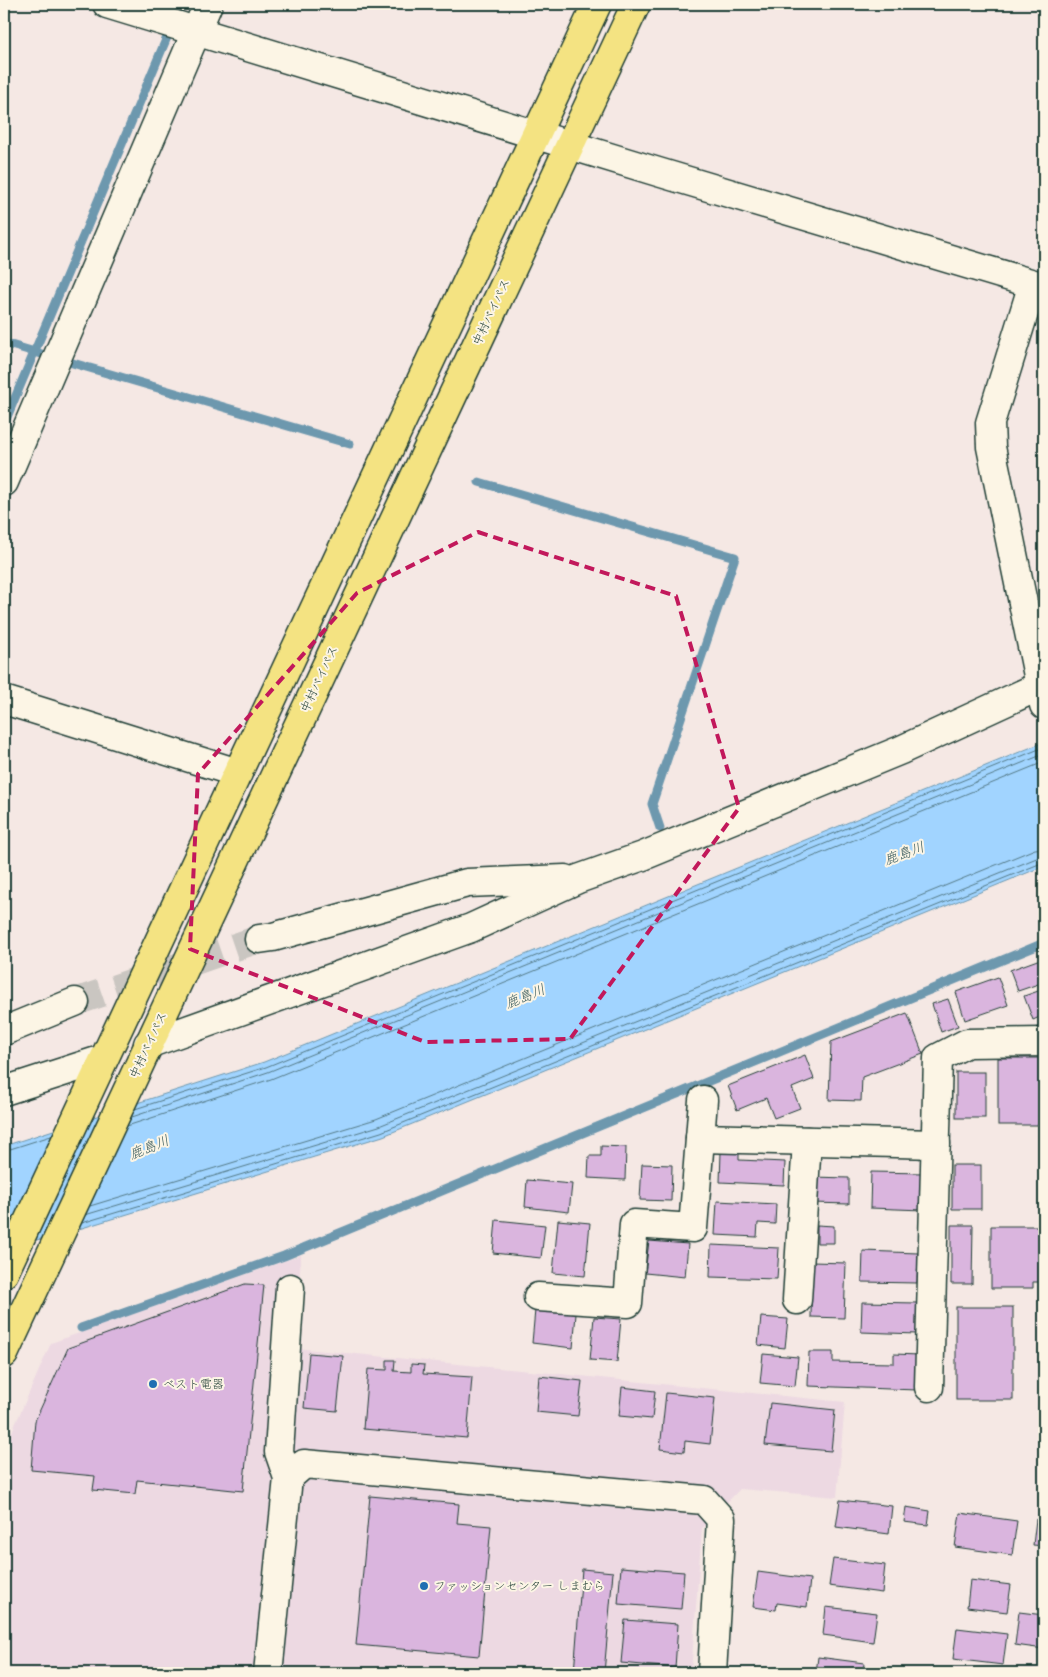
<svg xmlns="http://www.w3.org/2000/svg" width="1048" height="1677" font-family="'Shantell Sans','Klee One',sans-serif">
  <rect width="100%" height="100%" fill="#f5e8e4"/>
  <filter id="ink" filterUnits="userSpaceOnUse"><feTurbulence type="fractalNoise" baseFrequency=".02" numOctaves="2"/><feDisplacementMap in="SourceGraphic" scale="10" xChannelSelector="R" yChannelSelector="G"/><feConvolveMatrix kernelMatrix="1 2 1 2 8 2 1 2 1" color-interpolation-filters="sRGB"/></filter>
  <g filter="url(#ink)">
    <path fill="#edd9e2" d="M301,1255L295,1348L845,1402L837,1497L740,1489L702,1528L691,1673H78L4,1666V1450L51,1343Z"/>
    <path fill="#a1d4ff" stroke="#6d98ae" d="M1044,742V866L383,1136L69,1232L4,1248V1146L264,1062Z"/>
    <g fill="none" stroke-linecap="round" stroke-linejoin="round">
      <g stroke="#537985" stroke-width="1">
        <path d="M135,1109L266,1067L1044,747"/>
        <path d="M132,1117L268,1072L1044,754"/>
        <path d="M127,1126L271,1079L1044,762"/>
        <path d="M4,1151L51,1136"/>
        <path d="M90,1206L376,1119L1035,849L1044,848"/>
        <path d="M85,1215L379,1126L1044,855"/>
        <path d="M82,1223L381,1132L1044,862"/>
      </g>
      <g stroke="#6d98ae" stroke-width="9">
        <path d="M4,343L350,444"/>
        <path d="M4,424L181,4"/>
        <path d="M479,482L735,557L652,804L660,828"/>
        <path d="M81,1328L284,1256L1044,943"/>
      </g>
    </g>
    <g fill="#dab5de" stroke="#1f3d34">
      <path d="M1043,958L1044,982L1018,991L1010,970Z"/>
      <path d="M998,977L1008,1005L965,1020L956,992Z"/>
      <path d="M1044,989V1015L1033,1020L1024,996Z"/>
      <path d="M948,999L958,1026L941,1032L932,1004Z"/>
      <path d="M907,1013L923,1054L862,1077L861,1101L829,1100L831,1042Z"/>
      <path d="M805,1055L814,1079L792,1088L800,1108L774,1118L766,1098L737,1110L728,1086Z"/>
      <rect x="998" y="1058" width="46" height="67"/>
      <rect x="956" y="1072" width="29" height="46"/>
      <path d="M601,1146L626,1147L625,1180L588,1178L589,1156H601Z"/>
      <path d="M721,1152L739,1153V1160L785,1162L784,1185L720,1182Z"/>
      <path d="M642,1164L672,1165L671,1201L640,1200Z"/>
      <rect x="952" y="1165" width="29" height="44"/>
      <path d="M871,1172L923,1173V1210L870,1208Z"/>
      <path d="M812,1177L849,1178V1204L812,1203Z"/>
      <path d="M527,1180L572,1184L569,1212L525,1207Z"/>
      <path d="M717,1201L776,1204L775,1224L758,1223L757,1237L715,1235Z"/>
      <path d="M496,1220L545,1225L541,1258L493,1253Z"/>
      <path d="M558,1220L590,1223L585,1276L553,1273Z"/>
      <path d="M817,1225L834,1226V1243H817Z"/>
      <path d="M951,1225H973L972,1284H951Z"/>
      <path d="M991,1226H1044V1282H1033V1288H991Z"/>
      <path d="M649,1241L688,1244L685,1277L645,1273Z"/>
      <path d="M711,1245L779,1248L777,1279L710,1277Z"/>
      <path d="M863,1251L918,1253L917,1283L862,1282Z"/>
      <path d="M812,1262L846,1263L844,1318L811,1317Z"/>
      <path d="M245,1284L264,1285L243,1491L137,1480L135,1494L93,1490L95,1476L31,1470L35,1421L68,1348Z"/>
      <path d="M862,1302L917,1303V1334L861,1332Z"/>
      <rect x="956" y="1307" width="57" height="93"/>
      <path d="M535,1310L576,1314L573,1348L532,1343Z"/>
      <path d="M594,1317L621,1319L617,1362L590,1360Z"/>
      <path d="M761,1317L788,1319L785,1348L758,1345Z"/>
      <path d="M809,1352H833V1362L894,1363V1354L919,1355L917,1390L808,1386Z"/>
      <path d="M309,1353L343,1356L337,1411L304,1408Z"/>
      <path d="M763,1354L798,1357L795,1386L760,1383Z"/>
      <path d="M387,1360H395L394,1371L411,1372V1364L424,1365L423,1374L472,1377L467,1438L363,1429L368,1369L387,1370Z"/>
      <path d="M539,1376L582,1381L578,1416L536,1412Z"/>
      <path d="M622,1387L655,1391L652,1419L619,1416Z"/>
      <path d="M666,1393L715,1398L710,1444L685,1441L684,1452L660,1449Z"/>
      <path d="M770,1403L835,1410L831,1451L765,1445Z"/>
      <path d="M370,1496L459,1504L457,1523L491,1526L479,1656L356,1645Z"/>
      <path d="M840,1500L892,1506L889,1534L836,1527Z"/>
      <path d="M906,1507L930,1511L928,1525L904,1522Z"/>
      <path d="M960,1513L1017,1521L1012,1555L955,1547Z"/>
      <path d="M1036,1519L1044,1520V1546L1033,1545Z"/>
      <path d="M833,1559L885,1565L882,1593L829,1586Z"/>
      <path d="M621,1567L684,1572L681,1609L618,1604Z"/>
      <path d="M582,1569L613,1572L604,1673H574Z"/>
      <path d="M758,1572L810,1579L807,1607L777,1603L776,1610L753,1607Z"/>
      <path d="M970,1580L1011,1585L1007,1612L967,1607Z"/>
      <path d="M826,1607L877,1613L873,1642L823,1635Z"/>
      <path d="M1019,1612L1044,1615V1649L1015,1645Z"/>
      <path d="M625,1620L678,1624L675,1668L621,1663Z"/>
      <path d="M957,1628L1007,1634L1003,1665L953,1659Z"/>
      <path d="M818,1657L864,1663L863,1673H816Z"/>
    </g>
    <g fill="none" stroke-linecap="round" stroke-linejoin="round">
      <path stroke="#cac6c1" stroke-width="28" stroke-dasharray="28 14" stroke-linecap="butt" d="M75,1002L259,939"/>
      <g stroke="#1f3d34" stroke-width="31">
        <g id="minor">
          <path d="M107,4L658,172L1044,287"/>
          <path d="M1033,284L990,423L991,447L1044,705"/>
          <path d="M4,482L208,4"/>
          <path d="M4,700L238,773"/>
          <path d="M259,939L273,937L467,883L565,879"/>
          <path d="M4,1031L75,1002"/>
          <path d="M148,1044L471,928L578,879L643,856L901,750L1044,684"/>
          <path d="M4,1091L103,1059"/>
          <path d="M700,1138L936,1144"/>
          <path d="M538,1297L628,1303L634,1224L693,1228L703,1100"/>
          <path d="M797,1300L807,1141"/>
          <path d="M929,1387L938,1058L967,1043L1044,1042"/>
          <path d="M288,1478L304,1464L704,1500L721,1519L712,1673"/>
          <path d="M268,1673L288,1478L279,1452L290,1288"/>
        </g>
      </g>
      <g stroke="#1f3d34" stroke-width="31">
        <g id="highway">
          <path d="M4,1273L597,4"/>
          <path d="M4,1354L636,4"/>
        </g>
      </g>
      <use href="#minor" stroke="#fcf5e5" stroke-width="28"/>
      <use href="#highway" stroke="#f4e382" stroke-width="28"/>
    </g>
  </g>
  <path fill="none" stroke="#c2185b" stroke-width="4" stroke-dasharray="10 6" stroke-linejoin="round" d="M478,532L676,596L739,808L570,1039L425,1042L190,949L198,774L357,593Z"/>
  <g fill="#1f6fb2" stroke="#fcf5e5" stroke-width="2">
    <circle cx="153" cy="1384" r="5"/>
    <circle cx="424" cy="1586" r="5"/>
  </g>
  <g text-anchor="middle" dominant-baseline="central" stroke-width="4" stroke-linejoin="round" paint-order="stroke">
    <g font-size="12" fill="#1f3d34" stroke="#fcf5e5">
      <text transform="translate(491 312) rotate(-65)">中村バイパス</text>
      <text transform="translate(319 679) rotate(-65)">中村バイパス</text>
      <text transform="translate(148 1045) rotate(-65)">中村バイパス</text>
    </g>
    <g font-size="12" fill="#1f3d34" stroke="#fcf5e5" text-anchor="start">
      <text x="163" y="1384">ベスト電器</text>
      <text x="434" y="1586">ファッションセンター しまむら</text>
    </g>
    <g font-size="14" font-style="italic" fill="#395b5d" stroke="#fcf5e5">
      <text transform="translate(904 853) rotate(-20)">鹿島川</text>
      <text transform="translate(525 996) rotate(-22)">鹿島川</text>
      <text transform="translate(149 1147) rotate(-22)">鹿島川</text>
    </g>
  </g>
  <rect width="1048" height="1677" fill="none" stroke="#fcf5e5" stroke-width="20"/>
  <rect x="10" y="10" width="1028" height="1657" fill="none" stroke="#1f3d34" stroke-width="2" filter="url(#ink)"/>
</svg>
